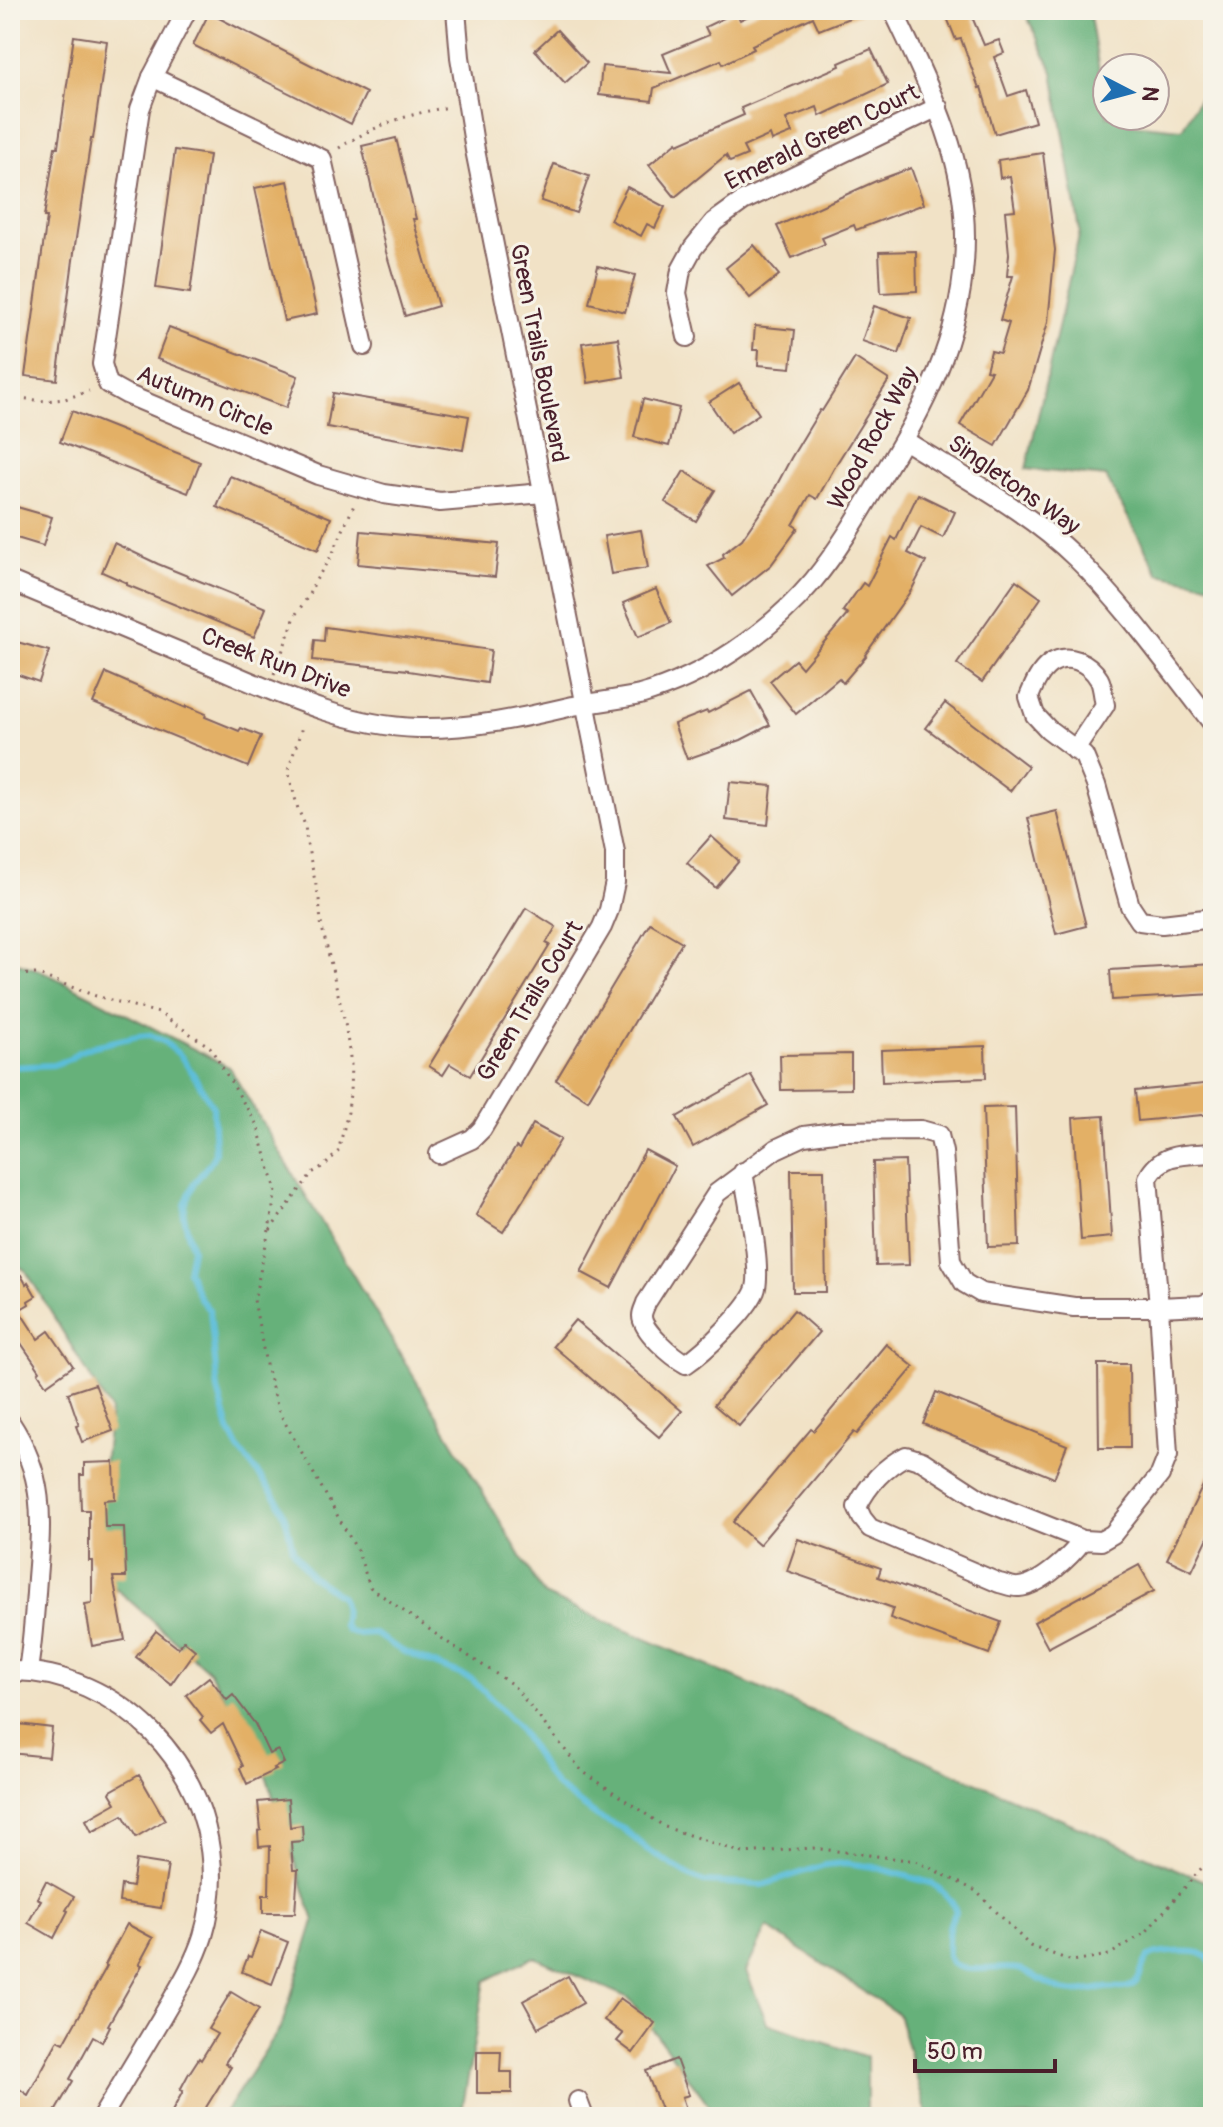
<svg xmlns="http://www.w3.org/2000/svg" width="1223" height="2127" font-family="Pangolin,sans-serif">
  <rect width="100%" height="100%" fill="#f7f3e8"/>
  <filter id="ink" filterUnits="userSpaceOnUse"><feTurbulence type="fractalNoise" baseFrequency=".0125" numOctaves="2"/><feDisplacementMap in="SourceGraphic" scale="16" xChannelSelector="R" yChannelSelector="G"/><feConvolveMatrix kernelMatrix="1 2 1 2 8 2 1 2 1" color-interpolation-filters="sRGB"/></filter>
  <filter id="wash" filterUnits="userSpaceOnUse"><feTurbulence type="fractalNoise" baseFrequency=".006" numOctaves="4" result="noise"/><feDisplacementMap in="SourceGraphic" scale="32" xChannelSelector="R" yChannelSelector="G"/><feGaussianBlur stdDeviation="1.8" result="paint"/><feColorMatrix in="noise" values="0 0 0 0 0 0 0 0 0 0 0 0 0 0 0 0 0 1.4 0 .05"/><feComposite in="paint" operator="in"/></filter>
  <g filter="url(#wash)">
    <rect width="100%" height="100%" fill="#f1e2c6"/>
    <g fill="#66b17a" stroke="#586852" stroke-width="2">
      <path d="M1024,10H1089L1101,82L1107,90V116H1125L1130,124L1182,129L1213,75L1212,585L1159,574L1106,477L1026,469L1080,231L1053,72Z"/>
      <path d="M10,960L44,972L229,1067L544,1595L1213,1885V2117H928L898,2014L767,1927L746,1971L767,2023L867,2057V2110L860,2117H718L629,1998L534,1957L485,1981L461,2117H222L282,2025L314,1921L263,1766L210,1672L93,1568L110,1410L26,1271L10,1260Z"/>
    </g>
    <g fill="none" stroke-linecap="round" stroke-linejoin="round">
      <path stroke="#5bbdd9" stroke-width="6" d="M10,1067L53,1065L70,1059L78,1052L94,1046L138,1036L150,1035L163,1041L180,1055L195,1077L213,1107L215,1152L212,1160L194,1183L185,1205L184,1217L192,1249L188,1271L200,1299L210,1311L218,1390L229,1430L239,1449L278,1500L286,1520L293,1550L310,1575L340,1596C346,1605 345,1614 343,1624L347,1630L356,1634L373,1633L402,1651L472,1679L517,1726L534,1752L546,1773L556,1786L598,1817L625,1830L645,1848L690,1876L704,1882L763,1885L825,1865L846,1863L874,1867L931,1883C941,1889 953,1900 956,1912C948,1923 948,1932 948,1946C948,1950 947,1955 949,1958C955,1977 1002,1965 1018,1969C1033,1974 1047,1985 1062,1990C1077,1994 1090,1990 1104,1988C1110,1987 1117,1988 1123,1988C1144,1986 1139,1967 1148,1958C1155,1951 1194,1950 1202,1954C1208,1957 1211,1961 1213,1967"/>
    </g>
    <g id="blocks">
      <g fill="#e3b066">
        <path d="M761,10L867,11L819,30L813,17L752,45L754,49L723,64L721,60L654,88L652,101L599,95L602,66L671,73L663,54L709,35L705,27L736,12L740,20Z"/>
        <path d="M944,10H969L984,45L999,40L1004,53L994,57L1008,96L1026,90L1035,122L995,134L981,87L979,88L961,39L956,40Z"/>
        <path d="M209,13L366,93L351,124L193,45Z"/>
        <path d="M557,30L587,63L565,83L535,50Z"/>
        <path d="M74,36L107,41L93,139H91L75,245L57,380L25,376L47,217H44L55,147H58Z"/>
        <path d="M871,49L888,84L820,116L817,107L786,119L792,133L772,141L770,135L743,147L747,155L730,162L726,155L675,197L649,165L677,142L678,144L744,115L741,108L840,66L839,63Z"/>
        <path d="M396,138L416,219H413L438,306L405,316L386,252L362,146Z"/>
        <path d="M175,150L209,155L190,293L156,288Z"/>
        <path d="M1043,153L1055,250L1048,322L1028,390L996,446L960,425L991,371L986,370L991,351L1000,353L1009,323L1000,320L1013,276H1007L1009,254L1005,211L1015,210L1010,176L1000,178L998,160Z"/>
        <path d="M554,164L589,176L576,213L541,201Z"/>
        <path d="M911,168L924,204L856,230L854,225L822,238L825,244L792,258L777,226L876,181Z"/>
        <path d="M288,181L317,314L284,321L255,188Z"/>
        <path d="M627,187L665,207L655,228L647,224L641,236L610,220Z"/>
        <path d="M754,245L779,275L750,298L726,268Z"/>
        <path d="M916,251L917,291L881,293L879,252Z"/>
        <path d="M598,266L635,275L625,312L589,303Z"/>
        <path d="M874,306L911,318L899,354L862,341Z"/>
        <path d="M755,326L795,330L791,368L758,365L759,350H753Z"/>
        <path d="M169,327L298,376L286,408L157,359Z"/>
        <path d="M618,338L624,377L588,383L582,343Z"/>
        <path d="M855,358L889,380L837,463L817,499L810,495L793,525L798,528L771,565L732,596L708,566L724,558L723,554L742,539L775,491L774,490L791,458L820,410L822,411Z"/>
        <path d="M739,383L759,414L730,433L709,402Z"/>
        <path d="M333,393L469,416L463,450L327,427Z"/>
        <path d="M643,399L679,408L669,446L634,437Z"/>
        <path d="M72,411L200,462L188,493L60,442Z"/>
        <path d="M684,471L715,490L696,521L665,502Z"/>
        <path d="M230,476L331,518L318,550L217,507Z"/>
        <path d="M918,494L955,512L943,538L921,527L908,553L926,562L912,589L865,655L866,656L843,683L839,678L796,714L770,681L795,660L802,668L848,614L843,611L863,583L867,586L892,537L896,540Z"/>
        <path d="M10,505L52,517L43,546L10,536Z"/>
        <path d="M641,530L648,568L611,574L604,536Z"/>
        <path d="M361,531L499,544L495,577L358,564Z"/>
        <path d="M114,543L158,564L266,608L254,637L127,585V583L102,572Z"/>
        <path d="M1016,580L1041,598L982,682L957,664Z"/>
        <path d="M656,589L671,623L638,637L623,603Z"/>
        <path d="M325,627L491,650L487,683L408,671V670L313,660L315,640L324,641Z"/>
        <path d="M10,640L49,651L39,682L10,672Z"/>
        <path d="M106,673L186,708L187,706L206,714L205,717L239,731L241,728L261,736L248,767L93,703Z"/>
        <path d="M751,691L770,725L741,740L687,759L674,724L707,711L708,713Z"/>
        <path d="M945,703L1028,766L1010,791L926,728Z"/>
        <path d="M730,782L772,786L768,825L726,820Z"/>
        <path d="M1057,811L1086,926L1056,934L1028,818Z"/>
        <path d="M711,836L739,861L716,888L687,863Z"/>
        <path d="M526,908L556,927L546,943L550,945L470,1076L450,1064L443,1075L429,1066Z"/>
        <path d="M650,923L682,942L588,1100L556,1080Z"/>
        <path d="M1213,964V994L1112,1000L1110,970Z"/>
        <path d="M985,1046L986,1078L882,1082L881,1050Z"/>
        <path d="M851,1054V1089L781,1090L780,1055Z"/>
        <path d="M751,1075L768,1105L693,1147L677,1117Z"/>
        <path d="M1213,1083V1114L1138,1121L1135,1091Z"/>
        <path d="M1015,1107L1019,1246L988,1247L983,1108Z"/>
        <path d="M1104,1116L1112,1237L1081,1240L1073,1118Z"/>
        <path d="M533,1124L561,1139L503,1232L476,1215L501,1171L516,1147L519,1149Z"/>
        <path d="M645,1150L675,1166L611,1288L581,1272Z"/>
        <path d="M905,1161L909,1265L876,1266L873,1162Z"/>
        <path d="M791,1170H824L826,1292H793Z"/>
        <path d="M21,1275L26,1284L28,1282L36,1296L28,1301L29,1304L19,1310L38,1339L49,1331L73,1366L46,1385L38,1373L40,1371L10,1327V1282Z"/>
        <path d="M794,1310L819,1332L739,1426L714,1405Z"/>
        <path d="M575,1320L682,1411L659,1437L553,1346Z"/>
        <path d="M886,1344L914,1367L857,1434L854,1432L759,1545L733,1522L811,1429L814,1431Z"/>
        <path d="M1098,1364H1129L1130,1448H1099Z"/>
        <path d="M95,1384L113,1431L82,1442L76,1426L79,1425L68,1393Z"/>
        <path d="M936,1392L1067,1445L1054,1478L923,1424Z"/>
        <path d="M114,1462L115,1499L104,1500L105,1527H124L126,1577H113L125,1640L92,1646L85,1604L92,1603V1561H89V1510H81L80,1475H84V1463Z"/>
        <path d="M1213,1465V1527L1192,1571L1167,1559Z"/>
        <path d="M798,1539L881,1568L878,1577L1001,1622L989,1654L890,1618L893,1608L787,1571Z"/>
        <path d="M1139,1565L1154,1591L1048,1648L1034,1622Z"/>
        <path d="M156,1631L178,1648L184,1641L195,1650L171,1684L136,1657Z"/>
        <path d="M209,1677L227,1700L233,1695L255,1724L269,1754L278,1750L284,1763L274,1768L276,1770L247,1784L240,1768L243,1766L223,1724L211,1733L200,1720L203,1717L186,1695Z"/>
        <path d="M10,1723L52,1728L49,1757L10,1753Z"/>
        <path d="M139,1775L165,1820L136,1837L123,1815L92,1832L86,1820L116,1803L110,1793L111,1791Z"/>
        <path d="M288,1799L290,1827L302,1825L303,1841L291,1842L293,1870H298L295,1913H263V1895H269L270,1846L259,1847L258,1831L261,1830L258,1802Z"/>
        <path d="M136,1860L168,1865L161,1908L119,1902L121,1885L132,1887Z"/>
        <path d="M46,1881L74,1897L66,1910L68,1911L54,1938L28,1923L41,1900L37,1898Z"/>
        <path d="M127,1924L153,1938L139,1964L142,1965L108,2025L110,2026L102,2042L93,2037L70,2079L73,2081L52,2117H26L10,2104V2100L18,2088L28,2095L58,2040L64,2043L107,1966L105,1965Z"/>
        <path d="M261,1931L288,1942L272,1984L242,1972L248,1956L251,1957Z"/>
        <path d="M568,1976L583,2003L538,2028L523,2001Z"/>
        <path d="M231,1992L259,2009L225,2063L231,2067L200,2117H169L183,2091L180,2090L188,2075L199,2058L201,2060L217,2034L208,2029Z"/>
        <path d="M620,1998L655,2023L633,2053L617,2041L623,2034L604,2020Z"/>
        <path d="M477,2051H501L500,2072H512V2093H477Z"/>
        <path d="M676,2059L689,2095L682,2097L687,2112L673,2117H664L646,2071Z"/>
      </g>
    </g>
  </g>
  <g filter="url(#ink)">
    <use href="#blocks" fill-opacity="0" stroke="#846361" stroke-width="2"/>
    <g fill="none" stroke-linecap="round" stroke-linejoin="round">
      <g stroke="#846361" stroke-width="22">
        <g id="minor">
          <path d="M187,10L152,77L140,109L102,364L108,384L126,394L318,475L384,494L440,502L543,493"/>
          <path d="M152,77L322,159L364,346"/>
          <path d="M687,337L677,293L681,270L693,248L714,222L743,201L938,107"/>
          <path d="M904,440C962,477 1027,510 1076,558C1127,608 1169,668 1213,724"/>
          <path d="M10,581C77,609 144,637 211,665C277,693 345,726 418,728C471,729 522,718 573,706C595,702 618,700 640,695C706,676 769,633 813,581C842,546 864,506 887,468C932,395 965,324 965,237C965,154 927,82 893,10"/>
          <path d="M1075,750L1105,705C1103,697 1103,686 1099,679C1089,662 1068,652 1050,664C1039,672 1034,685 1029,697L1035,715L1048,729L1084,756L1096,785L1130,906L1140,921L1162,924L1213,918"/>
          <path d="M439,1154L472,1139L482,1129L602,927L609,910L615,882V852L475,150L460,57L456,10"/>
          <path d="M743,1172C747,1196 763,1272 755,1291C746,1312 705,1351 686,1364C673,1357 642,1331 642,1316C642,1311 645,1307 646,1303L717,1193L776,1149L804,1136L842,1131L921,1130L939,1135L943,1152L951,1261L964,1283L981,1293L1074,1307H1159L1202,1305L1213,1301"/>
          <path d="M10,1422C45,1475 42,1517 37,1578C35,1609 33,1640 28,1670"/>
          <path d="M1083,1540C1070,1557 1041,1585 1019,1587C1013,1588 1005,1584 999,1583L870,1528L862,1518L857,1507C868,1485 884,1467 906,1456L922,1461L982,1500L1083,1540L1101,1541L1113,1534L1160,1475L1168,1455L1159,1307L1148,1178C1162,1151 1186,1155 1213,1153"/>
          <path d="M10,1671C63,1670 115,1695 152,1732C205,1786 225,1863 203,1936C194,1965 177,1991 162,2017C142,2050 122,2084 102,2117"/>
          <path d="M578,2101L584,2117"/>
        </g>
      </g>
      <g stroke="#846361" stroke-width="3" stroke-dasharray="2 6" stroke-linecap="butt">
        <path d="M339,148C373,126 410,113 450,107"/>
        <path d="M10,397L45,401L65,399L89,391"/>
        <path d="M274,674L296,614L307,598L316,580L333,553L354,505"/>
        <path d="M10,975L36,974L96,996L159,1013L210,1047L257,1125L276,1190L269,1230L254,1300L267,1370L279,1412L358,1552L370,1587L447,1642L513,1685L582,1771L665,1827L743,1853L813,1848L916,1861L976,1891L1030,1946L1072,1961L1109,1955L1146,1932L1213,1855"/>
        <path d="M270,1230L312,1173L325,1165L338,1152L348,1112L350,1093L351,1064L345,1023L321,923L319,899L307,844L305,825L298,809L288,771L303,724"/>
      </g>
      <use href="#minor" stroke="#fff" stroke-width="18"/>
    </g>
  </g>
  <g text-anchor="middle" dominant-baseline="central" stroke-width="6" stroke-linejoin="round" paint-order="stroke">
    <g font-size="24" fill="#4a1f2b" stroke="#f7f3e8">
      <text transform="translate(822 137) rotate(-26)">Emerald Green Court</text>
      <text transform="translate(539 353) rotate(79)">Green Trails Boulevard</text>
      <text transform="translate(205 401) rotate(23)">Autumn Circle</text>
      <text transform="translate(873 438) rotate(-61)">Wood Rock Way</text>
      <text transform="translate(1014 485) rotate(35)">Singletons Way</text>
      <text transform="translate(276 663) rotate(21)">Creek Run Drive</text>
      <text transform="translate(530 1001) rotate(-59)">Green Trails Court</text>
    </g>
  </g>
  <rect width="1223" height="2127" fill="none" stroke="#f7f3e8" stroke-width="40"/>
  <g transform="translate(1131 92) rotate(96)"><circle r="38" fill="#f7f3e8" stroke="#b29e9c" stroke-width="2"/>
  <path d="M0-6L14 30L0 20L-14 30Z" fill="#1f6fb2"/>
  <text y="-12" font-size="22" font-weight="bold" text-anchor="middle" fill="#4a1f2b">N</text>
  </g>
  <path d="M915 2059v12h140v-12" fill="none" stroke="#4a1f2b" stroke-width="4"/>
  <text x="927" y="2059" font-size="24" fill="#4a1f2b" stroke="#f7f3e8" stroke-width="6" paint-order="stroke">50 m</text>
</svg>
